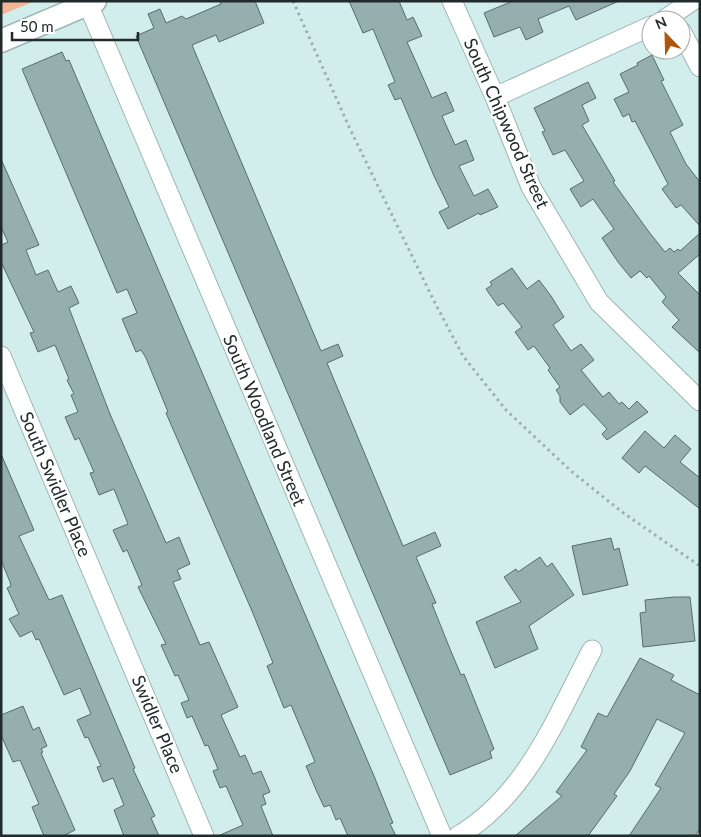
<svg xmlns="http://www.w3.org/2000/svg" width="701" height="837" font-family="Lato,sans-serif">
  <rect width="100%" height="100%" fill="#d2eeec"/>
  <path fill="#f2b696" d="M1,1H35L1,15Z"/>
  <g fill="#94afad" stroke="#556e6c">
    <path d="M220,1H255L264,23L219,42L216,35L192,45L321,351L338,344L343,356L327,363L403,546L435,532L441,546L416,557L436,603L432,604L450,649L461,675L464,674L494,749L490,752L492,758L450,775L136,36L154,28L148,14L160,9L166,23L182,16L186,19L221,4Z"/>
    <path d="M349,1H399L407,20L413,17L422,36L407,42L420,71L432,98L446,92L454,111L442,116L455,145L466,140L474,160L459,166L474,196L488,189L498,207L480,215L479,213L448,229L439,212L449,207L434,176L401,98L395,100L388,85L395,82L373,29L363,33Z"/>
    <path d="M513,1H619L576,20L569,6L538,19L543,32L526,40L520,27L494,37L484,13Z"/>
    <path d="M62,52L66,61L69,60L169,295L374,776L393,823L390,824L396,836H348L340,818L336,820L330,805L324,807L317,792L306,766L315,762L305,738L291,705L284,708L267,666L273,663L252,611L166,413L168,412L146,358L141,350L136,352L122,319L137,313L127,289L117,293L22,69Z"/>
    <path d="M652,55L664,80L661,81L683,125L670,132L686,164L700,182V226L681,205L676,208L662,189L668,184L635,121L632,122L629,114L623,117L614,99L629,92L620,74L638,65L637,63Z"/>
    <path d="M588,82L596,98L582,105L589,121L582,125L615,181L613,182L649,232L665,252L670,248L674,252L678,249L680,251L700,233V254L678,273L700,295V353L672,327L679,320L662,302L666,297L649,276L647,278L640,271L631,278L618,262L602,238L614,229L593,199L581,207L570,189L584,181L565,150L553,155L542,132L545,131L534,108Z"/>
    <path d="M1,159L39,245L26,250L36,275L48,270L58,292L71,286L79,303L69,308L110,414L166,543L179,537L190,564L177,570L181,579L173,582L200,645L209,642L238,707L221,715L240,757L245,755L253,774L261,771L270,792L263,795L266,804L261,806L273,836H218L243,825L226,786L220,788L213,771L218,769L208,745L205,746L192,716L187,718L181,703L189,700L178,675L175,676L161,645L166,644L138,587L142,585L127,550L123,552L113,530L128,524L114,489L99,495L90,473L94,472L79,438L75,440L65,417L78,412L71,395L74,394L67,380L69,379L55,345L38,352L30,333L34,332L1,262V245L8,242L1,227Z"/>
    <path d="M512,268L527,289L539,280L551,296L564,317L553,325L571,351L581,344L594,360L581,370L603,397L609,392L619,404L622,402L629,409L637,401L648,412L607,440L602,434L607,429L584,404L570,415L560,402V396L556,390L560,387L548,370L550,368L534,346L528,350L515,332L522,327L503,303L498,306L486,289L492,285L490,282Z"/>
    <path d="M645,431L664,448L675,435L691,449L680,462L700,478V509L645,466L639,473L622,458Z"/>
    <path d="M1,454L34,530L19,536L49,600L62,595L135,768L133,769L155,816L151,818L159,836H124L114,810L124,805L113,778L103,782L97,767L101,766L88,737L85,738L77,720L91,714L80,688L64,695L39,639L36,640L32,631L20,637L9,619L19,614L7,588L11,586L10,582L1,560Z"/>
    <path d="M611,538L614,550L619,548L628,585L583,595L572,546Z"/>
    <path d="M540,557L547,567L552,563L574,595L529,626L538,649L495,668L476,622L521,602L504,577L516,569L518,572Z"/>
    <path d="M674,597H690L695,641L643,647L640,613L646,612L645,600Z"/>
    <path d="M640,658L674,675L671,680L700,695V829L695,836H629L661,788L655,785L685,733L657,719L630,771L614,794L617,796L588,836H515L562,796L556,792L587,750L581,747L598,713L607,717Z"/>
    <path d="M23,706L33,730L39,727L47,746L41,749L43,752L41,753L75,830L63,836H44L32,807L39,804L20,760L13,762L1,735V715Z"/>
  </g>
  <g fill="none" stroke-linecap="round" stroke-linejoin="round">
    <g stroke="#9cb6b5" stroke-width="21">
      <g id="minor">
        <path d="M452,1L495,97L531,187L599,302L700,401"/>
        <path d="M88,4L442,836"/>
        <path d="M664,20L692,1"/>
        <path d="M681,31L700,67"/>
        <path d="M495,97L651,26"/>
        <path d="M1,356L204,836"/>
        <path d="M458,836C527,795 556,718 592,650"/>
      </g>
    </g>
    <g stroke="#9cb6b5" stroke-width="25">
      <path id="tertiary" d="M1,41L95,1"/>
    </g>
    <path stroke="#99b0ae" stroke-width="3" stroke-dasharray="2.5 4" stroke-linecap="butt" d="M293,1L350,129L434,301L463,356L506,410L571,471L622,512L700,566"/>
    <use href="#minor" stroke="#fff" stroke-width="19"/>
    <use href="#tertiary" stroke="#fff" stroke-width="22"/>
  </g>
  <g text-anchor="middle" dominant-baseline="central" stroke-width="4.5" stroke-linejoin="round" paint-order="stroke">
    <g font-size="18" fill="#212b2b" stroke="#fff">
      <text transform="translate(507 123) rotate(66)">South Chipwood Street</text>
      <text transform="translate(265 420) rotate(67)">South Woodland Street</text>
      <text transform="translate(56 484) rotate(67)">South Swidler Place</text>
      <text transform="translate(158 724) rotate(67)">Swidler Place</text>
    </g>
  </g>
  <rect width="701" height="837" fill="none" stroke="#212b2b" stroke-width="5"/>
  <g transform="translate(666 35) rotate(337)"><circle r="24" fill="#ffffff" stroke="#a6aaaa"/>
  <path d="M0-4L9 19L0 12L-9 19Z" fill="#b3540c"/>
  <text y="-8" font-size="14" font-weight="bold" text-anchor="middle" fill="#212b2b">N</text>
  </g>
  <path d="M12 32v8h126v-8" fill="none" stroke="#212b2b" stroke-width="2.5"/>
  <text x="20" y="32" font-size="15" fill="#212b2b" stroke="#ffffff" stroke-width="4" paint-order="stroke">50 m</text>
</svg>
